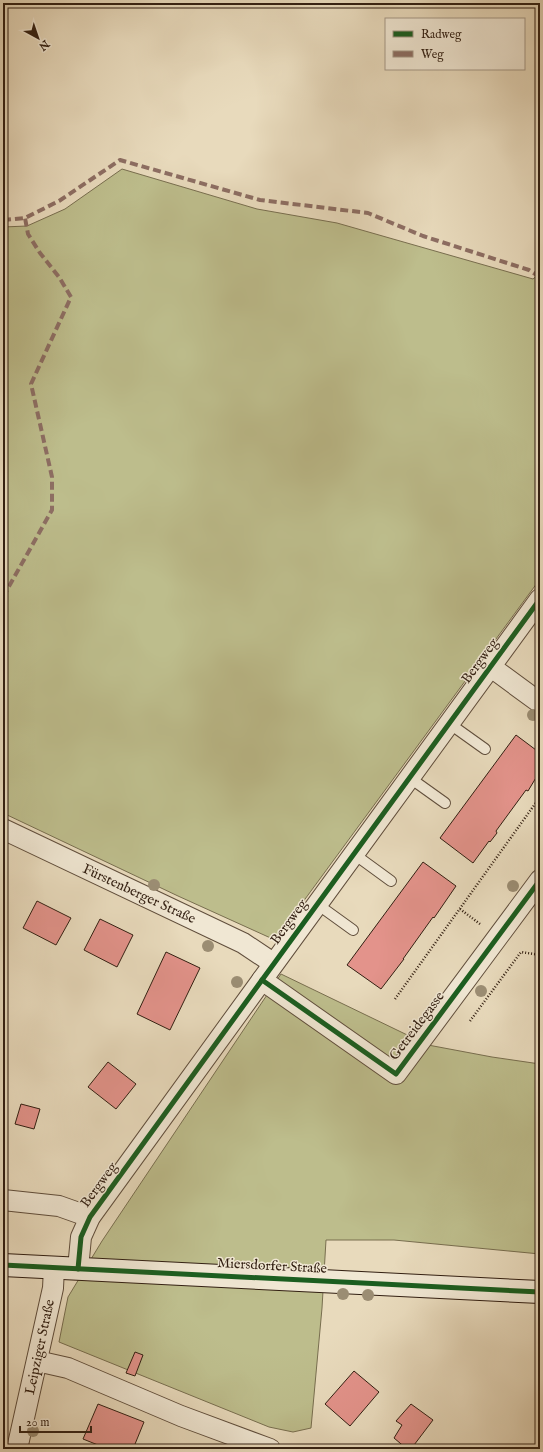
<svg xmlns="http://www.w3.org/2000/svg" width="543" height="1452" font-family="'IM FELL English',serif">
  <rect width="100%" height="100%" fill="#e8dabc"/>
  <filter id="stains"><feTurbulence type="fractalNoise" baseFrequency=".005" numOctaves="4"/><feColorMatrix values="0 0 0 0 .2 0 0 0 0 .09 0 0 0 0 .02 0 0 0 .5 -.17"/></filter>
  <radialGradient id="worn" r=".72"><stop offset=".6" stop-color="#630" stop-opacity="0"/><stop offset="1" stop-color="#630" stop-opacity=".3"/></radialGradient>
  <g fill="#bdbd8c" stroke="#786e4f">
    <path d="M122,169L257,209L337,223L533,279L540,273V579L275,940L178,896L3,813V227L27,226L65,209Z"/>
    <path d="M281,974L428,1045L492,1057L540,1064V1254L394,1240H326L322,1308L311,1428L293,1432L269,1427L59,1342L68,1297L102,1241Z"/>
  </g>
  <g fill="#e3938b" stroke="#321f12">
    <path d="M516,735L540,753V771L528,791L526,790L496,831L497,833L490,842L489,841L473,863L440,838Z"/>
    <path d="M423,862L456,886L434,918L433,917L403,959H404L381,989L347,965Z"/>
    <path d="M37,901L71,918L56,945L23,928Z"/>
    <path d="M100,919L133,935L117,967L84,950Z"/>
    <path d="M166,952L200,968L170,1030L137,1014Z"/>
    <path d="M108,1062L136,1084L116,1109L88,1087Z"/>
    <path d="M21,1104L40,1109L34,1129L15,1124Z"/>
    <path d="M135,1352L143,1355L135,1376L126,1373Z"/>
    <path d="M354,1371L379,1392L350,1426L325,1404Z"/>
    <path d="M98,1404L144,1422L133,1449H108L83,1439Z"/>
    <path d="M411,1404L433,1420L411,1449H407L394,1438L402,1425L396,1421Z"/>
  </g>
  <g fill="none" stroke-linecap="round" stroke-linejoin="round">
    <g stroke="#604e3c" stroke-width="12">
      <g id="lane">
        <path d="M450,724L485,749"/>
        <path d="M410,778L445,803"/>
        <path d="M354,854L391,881"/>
        <path d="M317,904L353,930"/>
      </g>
    </g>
    <g stroke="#604e3c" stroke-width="22">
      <g id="street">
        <path d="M491,667L540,703"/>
        <path d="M3,829L243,943L273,963"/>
        <path d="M262,980L396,1074L540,880"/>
        <path d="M3,1200L59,1206L90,1217"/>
        <path d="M78,1269L81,1237L90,1217L262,980L540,599"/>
        <path d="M37,1361L68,1368L181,1416L270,1449"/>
        <path d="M17,1449L53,1288L54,1268"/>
      </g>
    </g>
    <g stroke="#321f12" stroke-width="24">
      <path id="secondary" d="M3,1265L540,1292"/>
    </g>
    <g stroke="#321f12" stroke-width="2.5" stroke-dasharray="1 2" stroke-linecap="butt">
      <path d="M460,909L480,924"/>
      <path d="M395,999L540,797"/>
      <path d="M470,1021L521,952L540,955"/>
    </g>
    <use href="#lane" stroke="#f0e7d3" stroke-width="10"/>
    <use href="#street" stroke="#f0e7d3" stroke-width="20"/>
    <use href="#secondary" stroke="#f0e7d3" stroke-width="22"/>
    <g stroke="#8d6e63" stroke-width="4" stroke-dasharray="8 4" stroke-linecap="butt">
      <path d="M3,220L25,218L59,201L120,160L260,200L368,213L423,236L529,270L540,277"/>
      <path d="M3,597L52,510V477L31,384L71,297L59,277L40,253L28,234L25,218"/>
    </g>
    <g stroke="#f0e7d3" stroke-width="8">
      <g id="cycleway">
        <path d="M262,980L396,1074L540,880"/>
        <path d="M3,1265L540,1292"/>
        <path d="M78,1269L81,1237L90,1217L262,980L540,599"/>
      </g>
    </g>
    <use href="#cycleway" stroke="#1b5e20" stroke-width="5"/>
  </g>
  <g fill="#9b8d73">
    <circle cx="533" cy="715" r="6"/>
    <circle cx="154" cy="885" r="6"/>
    <circle cx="513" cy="886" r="6"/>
    <circle cx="208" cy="946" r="6"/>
    <circle cx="237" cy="982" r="6"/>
    <circle cx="481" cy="991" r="6"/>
    <circle cx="343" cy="1294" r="6"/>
    <circle cx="368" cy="1295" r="6"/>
    <circle cx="33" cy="1431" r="6"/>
  </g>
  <g text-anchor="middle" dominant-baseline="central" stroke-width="3" stroke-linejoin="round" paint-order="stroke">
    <g font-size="14" fill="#321f12" stroke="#f0e7d3">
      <text transform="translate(480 661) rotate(-54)">Bergweg</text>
      <text transform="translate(139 894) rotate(25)">Fürstenberger Straße</text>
      <text transform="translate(289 922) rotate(-54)">Bergweg</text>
      <text transform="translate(417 1026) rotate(-53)">Getreidegasse</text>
      <text transform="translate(99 1185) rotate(-54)">Bergweg</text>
      <text transform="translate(272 1266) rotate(3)">Miersdorfer Straße</text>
      <text transform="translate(40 1347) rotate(-78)">Leipziger Straße</text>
    </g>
  </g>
  <rect width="543" height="1452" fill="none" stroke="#e8dabc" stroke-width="16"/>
  <rect x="4" y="4" width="535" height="1444" fill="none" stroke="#321f12" stroke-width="2"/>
  <rect x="8" y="8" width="527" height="1436" fill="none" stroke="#321f12"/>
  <rect x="385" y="18" width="140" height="52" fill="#f0e7d3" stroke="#a49786"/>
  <rect x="393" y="31" width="20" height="6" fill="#1b5e20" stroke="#a49786"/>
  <text x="421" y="38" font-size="12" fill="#321f12">Radweg</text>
  <rect x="393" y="51" width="20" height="6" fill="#8d6e63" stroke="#a49786"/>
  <text x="421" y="58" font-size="12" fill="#321f12">Weg</text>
  <g transform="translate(38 38) rotate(140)" stroke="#f0e7d3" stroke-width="3" paint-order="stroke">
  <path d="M0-3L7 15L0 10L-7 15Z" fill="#321f12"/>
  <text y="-6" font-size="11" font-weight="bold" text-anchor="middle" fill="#321f12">N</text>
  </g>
  <path d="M20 1426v6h71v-6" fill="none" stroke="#321f12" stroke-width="2"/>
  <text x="26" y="1426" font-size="12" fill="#321f12" stroke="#f0e7d3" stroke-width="3" paint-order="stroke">20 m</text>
  <rect width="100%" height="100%" filter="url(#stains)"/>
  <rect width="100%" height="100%" fill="url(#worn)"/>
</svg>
